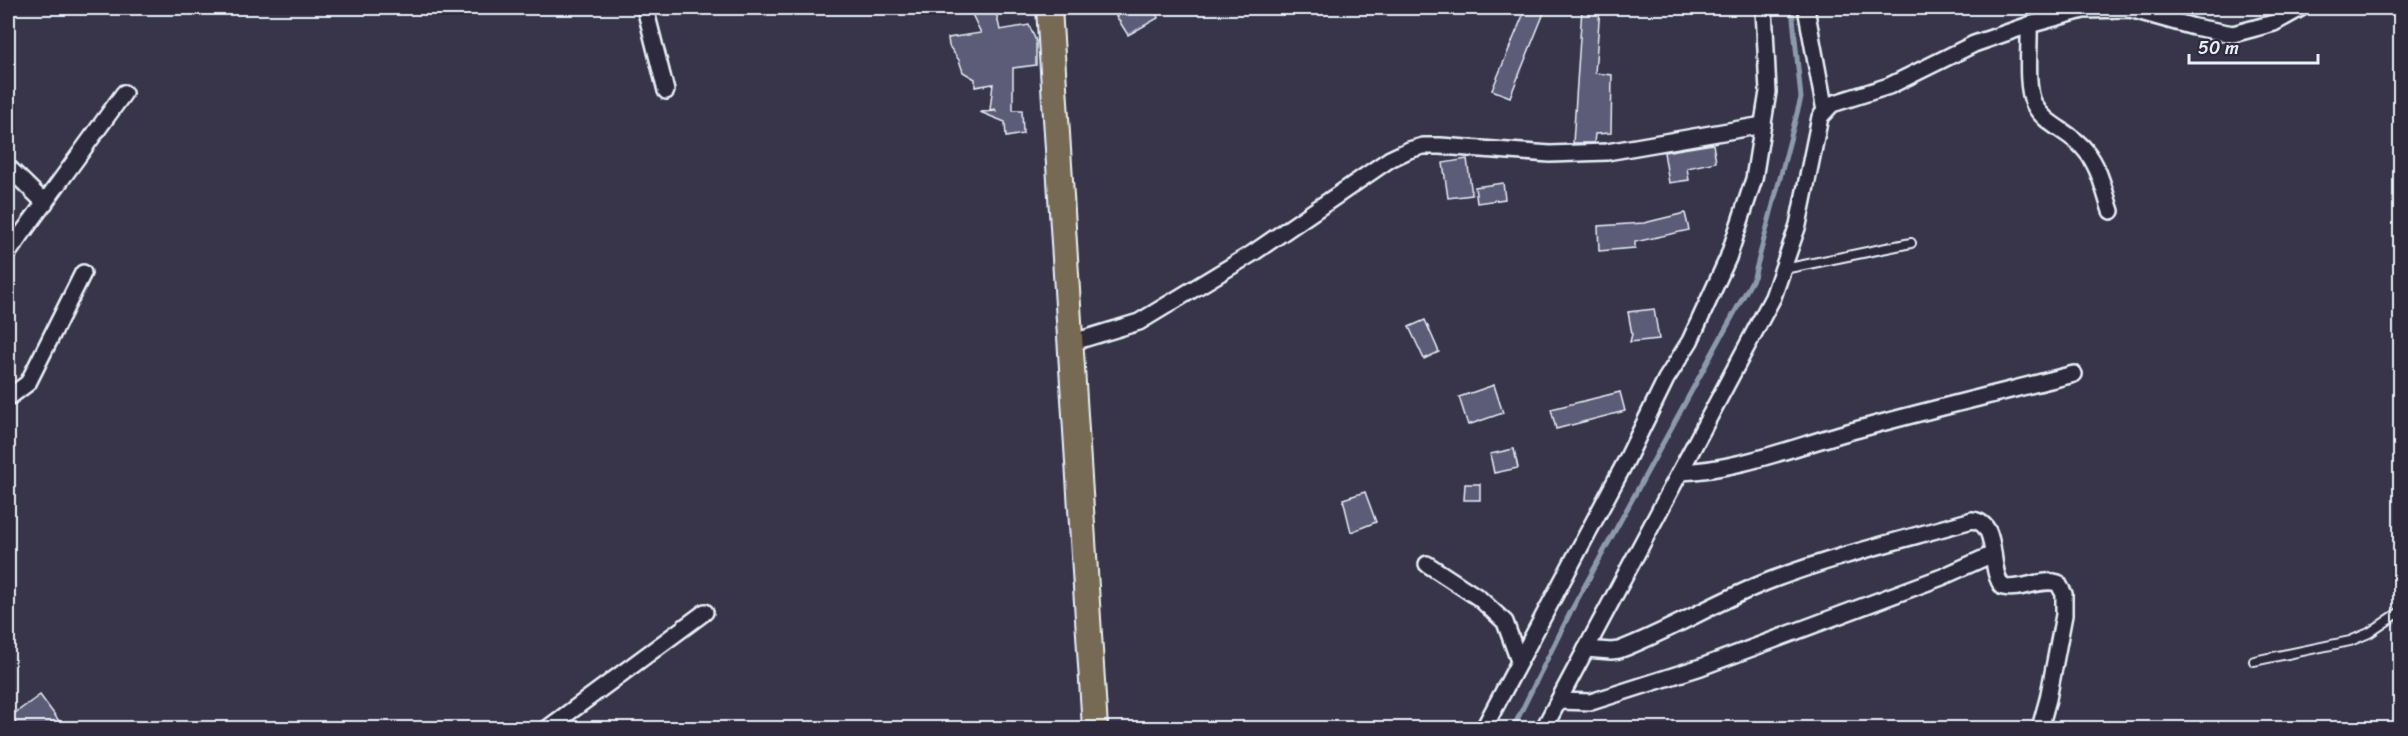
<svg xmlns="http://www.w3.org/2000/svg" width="2408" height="736" font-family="Sriracha,sans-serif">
  <rect width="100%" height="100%" fill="#383449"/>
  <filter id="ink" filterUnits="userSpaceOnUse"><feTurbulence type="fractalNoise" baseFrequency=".0167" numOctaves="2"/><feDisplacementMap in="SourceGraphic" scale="12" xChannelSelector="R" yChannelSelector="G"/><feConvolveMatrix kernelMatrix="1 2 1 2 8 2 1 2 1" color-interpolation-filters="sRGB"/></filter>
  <g filter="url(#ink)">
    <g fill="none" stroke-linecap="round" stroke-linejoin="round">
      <path stroke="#8c9bac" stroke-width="5" d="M1513,728L1571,611L1754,277L1801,98L1792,8"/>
    </g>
    <g fill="#5b5b78" stroke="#e8f1f8" stroke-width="1.5">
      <path d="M969,8H995L1000,30L1029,25L1036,41V65L1013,68V110H1022L1023,134L1006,137L1005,122L980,112L996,111L995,109L990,110L993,84L975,87V79L963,72L959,60L949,46L948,38L981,33Z"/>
      <path d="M1130,8H1155L1158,18L1128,35L1116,16Z"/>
      <path d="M1526,8H1546L1510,97L1492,90Z"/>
      <path d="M1582,8H1600L1595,73L1612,75L1611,133L1595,134L1594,143H1573Z"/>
      <path d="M1713,144L1716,162L1687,168L1689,180L1669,183L1664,152Z"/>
      <path d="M1467,159L1472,195L1448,198L1443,163Z"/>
      <path d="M1503,183L1505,199L1477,203L1475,187Z"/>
      <path d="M1685,213L1689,230L1635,242V248L1599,251L1598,226L1644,223Z"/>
      <path d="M1654,309L1659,339L1630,342L1632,334L1628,312Z"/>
      <path d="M1425,320L1439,352L1424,359L1409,327Z"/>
      <path d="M1494,385L1503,413L1468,425L1459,397Z"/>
      <path d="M1620,392L1625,411L1556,429L1551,409Z"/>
      <path d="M1514,449L1518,468L1494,473L1490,454Z"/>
      <path d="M1465,484H1480V500H1464Z"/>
      <path d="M1365,492L1376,522L1351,532L1343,499Z"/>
      <path d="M40,695L65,729H20L11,716Z"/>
    </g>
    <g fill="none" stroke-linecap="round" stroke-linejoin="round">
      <g stroke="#e8f1f8" stroke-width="12">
        <g id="lane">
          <path d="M1784,269L1911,243"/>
          <path d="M2254,661L2350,641L2369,633L2400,612"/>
        </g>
      </g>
      <g stroke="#e8f1f8" stroke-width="20">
        <g id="street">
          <path d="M645,8L666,91"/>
          <path d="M1806,8L1825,111"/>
          <path d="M2029,25C2030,47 2025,85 2034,104C2045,126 2072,132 2086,151C2100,168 2104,191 2111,211"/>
          <path d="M8,167L45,203"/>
          <path d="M8,253L124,93"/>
          <path d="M1070,343L1139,322L1253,253L1390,159L1409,150L1423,146H1440L1550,154L1607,152L1763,125"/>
          <path d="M8,398L28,383L83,273"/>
          <path d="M1680,472C1738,470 1793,447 1848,432C1923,411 1999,393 2074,374"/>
          <path d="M1427,564L1479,598L1505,622L1519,661"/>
          <path d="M1586,649L1611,651L1619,650C1672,630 1720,599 1774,579C1838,555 1906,539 1972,520C2001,523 1987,569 2003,587C2022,591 2039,578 2058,583L2064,594V615L2048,699L2040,728"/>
          <path d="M1559,701L1591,702L1701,667L1942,577L1993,554"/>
          <path d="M548,728L705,612"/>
          <path d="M1484,728L1626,461L1666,379L1690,341L1728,258L1754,179L1768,92L1764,8"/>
          <path d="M1544,728L1773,297L1798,225L1820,117L1832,104L1889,86L1974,44L2029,25L2083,10L2130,9L2194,27L2233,34L2274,23L2301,8"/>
        </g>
      </g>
      <g stroke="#e8f1f8" stroke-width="28">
        <path id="primary" d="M1049,8L1095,728"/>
      </g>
      <use href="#lane" stroke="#2f2a3d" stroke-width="8"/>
      <use href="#street" stroke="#2f2a3d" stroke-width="15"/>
      <use href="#primary" stroke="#776a54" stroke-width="24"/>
    </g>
  </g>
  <rect width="2408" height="736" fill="none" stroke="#2f2a3d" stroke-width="30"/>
  <rect x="15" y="15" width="2378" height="706" fill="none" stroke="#e8f1f8" stroke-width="2" filter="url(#ink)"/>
  <path d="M2189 54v9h129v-9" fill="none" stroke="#e8f1f8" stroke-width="3"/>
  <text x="2198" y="54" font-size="18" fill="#e8f1f8" stroke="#2f2a3d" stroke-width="4.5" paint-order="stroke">50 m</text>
</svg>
